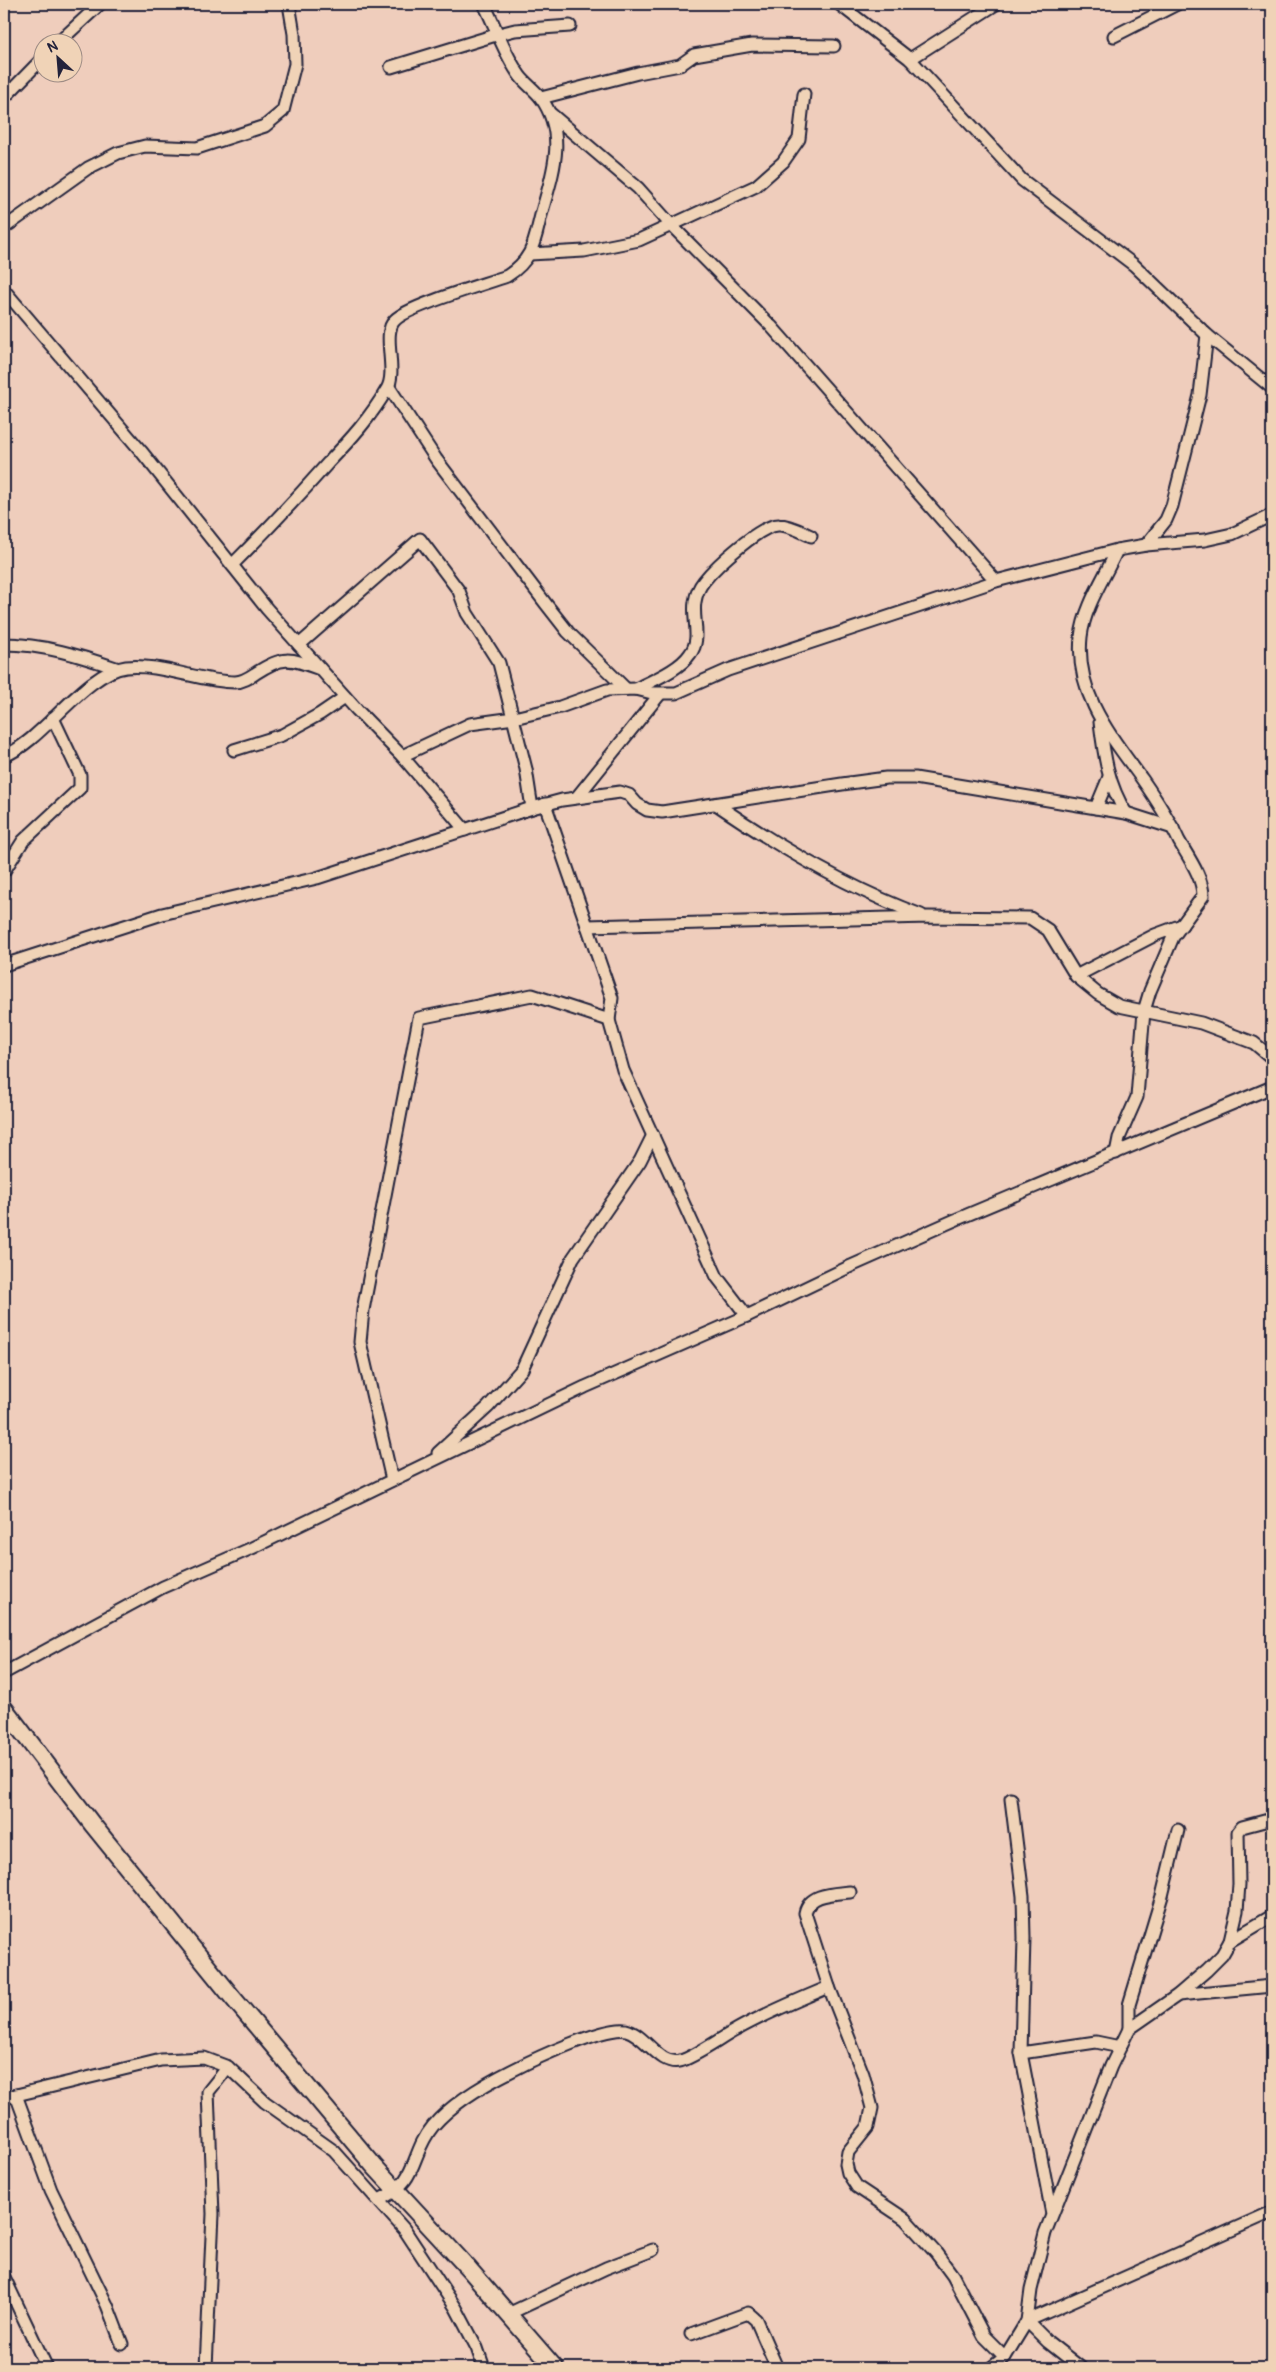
<svg xmlns="http://www.w3.org/2000/svg" width="1276" height="2372" font-family="Pangolin,sans-serif">
  <rect width="100%" height="100%" fill="#efcdbc"/>
  <filter id="ink" filterUnits="userSpaceOnUse"><feTurbulence type="fractalNoise" baseFrequency=".02" numOctaves="2"/><feDisplacementMap in="SourceGraphic" scale="10" xChannelSelector="R" yChannelSelector="G"/><feConvolveMatrix kernelMatrix="1 2 1 2 8 2 1 2 1" color-interpolation-filters="sRGB"/></filter>
  <g filter="url(#ink)">
    <g fill="none" stroke-linecap="round" stroke-linejoin="round">
      <g stroke="#22223b" stroke-width="15">
        <g id="street">
          <path d="M839,4L910,59L1022,180L1134,265L1207,335L1272,388"/>
          <path d="M1114,36L1177,4"/>
          <path d="M59,42L100,4"/>
          <path d="M910,59L996,4"/>
          <path d="M391,67L499,34L515,30L570,26"/>
          <path d="M4,98L42,59"/>
          <path d="M541,98L638,73L680,65L694,55L752,45L834,46"/>
          <path d="M551,114L638,188L672,226L771,326L996,581"/>
          <path d="M4,228L88,168L118,153L145,146L197,148L265,126L283,111L295,64L294,34L289,4"/>
          <path d="M530,254L584,251L639,240L756,186L783,162L799,139L804,94"/>
          <path d="M4,290L141,451L267,609L357,710L402,756L465,830"/>
          <path d="M389,387L436,459L546,604L568,632L626,689"/>
          <path d="M1146,545L1166,520L1172,506L1200,395L1207,335"/>
          <path d="M232,565C265,532 297,498 328,463C350,440 371,417 387,389C398,371 381,333 395,320C408,306 485,284 507,276C533,259 534,243 541,215C552,175 568,136 541,98C535,90 526,84 520,76C504,54 496,27 484,4"/>
          <path d="M4,644C42,644 81,656 116,668"/>
          <path d="M299,645L420,539L459,591L467,613L499,663L526,769L532,808"/>
          <path d="M636,689C653,680 679,670 690,654C702,639 692,619 695,602C696,595 700,586 704,581C715,567 761,524 779,525C790,525 802,532 811,536"/>
          <path d="M1100,722C1104,755 1108,785 1126,813"/>
          <path d="M234,750L282,735L320,714L345,697"/>
          <path d="M4,756C43,741 85,672 126,667C160,663 200,682 235,682C243,682 250,677 256,673C283,655 290,658 320,669"/>
          <path d="M402,756L470,724L514,718L560,707L607,690L636,689L652,693H676L728,670L996,581L1117,550L1146,545L1205,540L1232,534L1272,515"/>
          <path d="M577,797L660,694"/>
          <path d="M545,804L612,998L609,1020L623,1070L717,1277L747,1316"/>
          <path d="M716,804C779,847 850,889 921,915"/>
          <path d="M1096,808L1109,777"/>
          <path d="M4,871L23,841L80,788V775L53,718"/>
          <path d="M587,926L928,917L1030,918L1048,930L1076,976L1098,994L1119,1006L1201,1023L1254,1043L1272,1058"/>
          <path d="M4,965L162,914L317,878L532,808L562,800L620,792L629,795L637,804L647,810L662,812L842,784L886,778H915L1126,813L1173,828"/>
          <path d="M1076,976L1155,935L1182,925"/>
          <path d="M1116,1153L1119,1138L1137,1097L1144,1011L1150,991L1173,937L1203,896C1203,877 1188,857 1179,841C1169,819 1156,799 1142,779C1111,736 1075,694 1081,637C1084,607 1105,577 1117,550"/>
          <path d="M438,1453L488,1407L522,1369L573,1258L640,1161L653,1135"/>
          <path d="M392,1480L360,1342L363,1310L419,1018L532,995L609,1020"/>
          <path d="M4,1673L163,1587L252,1548L585,1387L747,1316L851,1266L955,1220L1272,1087"/>
          <path d="M1011,1799L1023,1896L1024,1938L1021,2053L1052,2214"/>
          <path d="M850,1892C834,1894 809,1893 805,1913L829,1987L863,2074L872,2108L868,2127L848,2152L846,2164L848,2173L857,2187L905,2219L936,2253L953,2276L984,2336L1005,2357"/>
          <path d="M1230,1941L1237,1911L1239,1884L1238,1832L1242,1827L1272,1819"/>
          <path d="M1178,1995L1272,1986"/>
          <path d="M1129,2029V2005L1162,1896L1178,1830"/>
          <path d="M1021,2053L1096,2042L1120,2047"/>
          <path d="M16,2095L51,2190L107,2305L122,2344"/>
          <path d="M4,2098L161,2060L204,2058L228,2067L265,2102L334,2151L404,2229L456,2308L477,2348L484,2368"/>
          <path d="M379,2200C420,2181 409,2155 433,2126C453,2102 485,2084 513,2070C534,2059 605,2026 626,2030C646,2035 659,2066 680,2061C695,2057 721,2038 736,2030C766,2013 798,2000 829,1987"/>
          <path d="M4,2277L47,2368"/>
          <path d="M508,2314L606,2268L653,2250"/>
          <path d="M1027,2321L1272,2212"/>
          <path d="M1027,2321L1048,2342L1081,2368"/>
          <path d="M691,2334L748,2313L756,2320L777,2368"/>
          <path d="M206,2368L213,2214L208,2092L228,2067"/>
          <path d="M991,2368L1005,2357L1027,2321L1031,2290L1045,2233L1111,2066L1129,2029L1178,1995L1207,1970L1222,1955L1230,1941L1272,1916"/>
        </g>
      </g>
      <g stroke="#22223b" stroke-width="20">
        <path id="secondary" d="M4,1708L92,1824L233,1998L374,2166L469,2269L555,2368"/>
      </g>
      <use href="#street" stroke="#f0d3b7" stroke-width="11"/>
      <use href="#secondary" stroke="#f0d3b7" stroke-width="16"/>
    </g>
  </g>
  <rect width="1276" height="2372" fill="none" stroke="#f0d3b7" stroke-width="20"/>
  <rect x="10" y="10" width="1256" height="2352" fill="none" stroke="#22223b" stroke-width="2" filter="url(#ink)"/>
  <g transform="translate(58 58) rotate(334)"><circle r="24" fill="#f0d3b7" stroke="#9e8c85"/>
  <path d="M0-4L9 19L0 12L-9 19Z" fill="#22223b"/>
  <text y="-8" font-size="14" font-weight="bold" text-anchor="middle" fill="#22223b">N</text>
  </g>
</svg>
